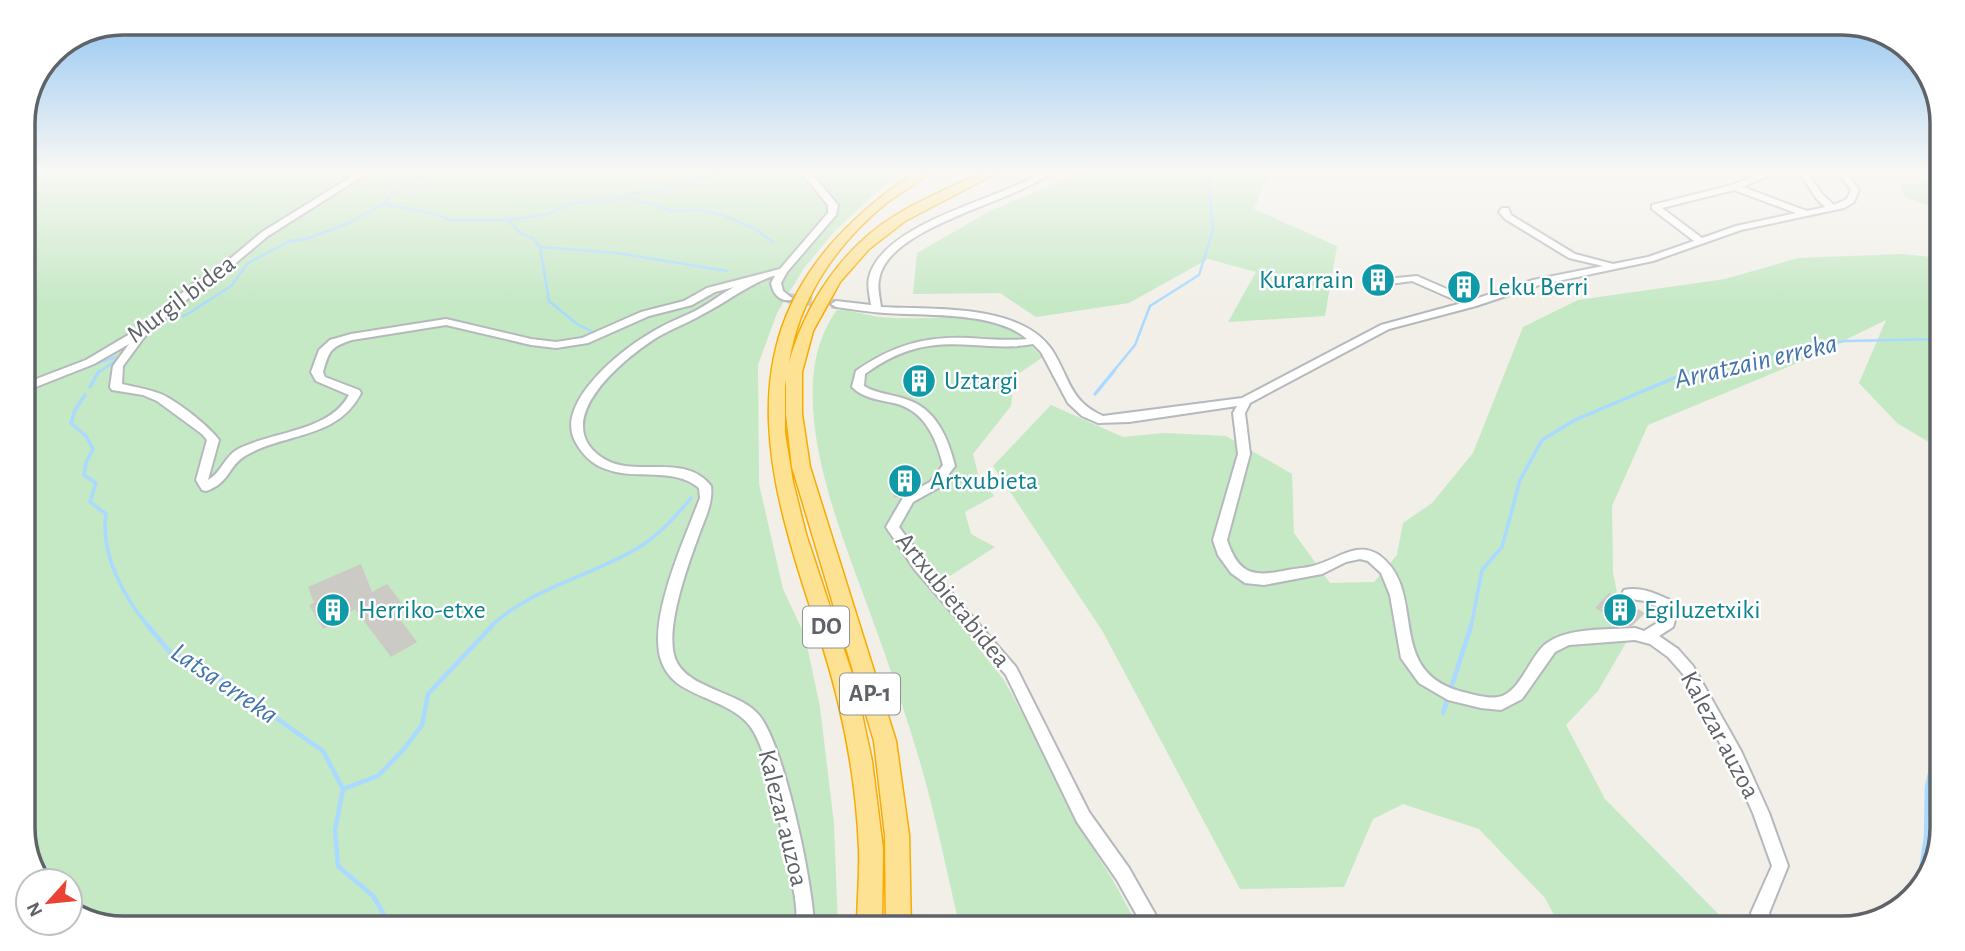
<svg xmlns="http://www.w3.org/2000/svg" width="1965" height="951" font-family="'Alegreya Sans',sans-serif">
  <rect width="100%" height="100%" fill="#f1efe8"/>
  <g fill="#c5e8c5">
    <path d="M23,172H907L882,187L834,232L804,268L777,313L758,365L759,484L783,589L805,636L820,707L834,824L838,928H123L79,918L70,910V881H39L23,835Z"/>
    <path d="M1083,172H1269L1254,209L1337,246L1325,316L1228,322L1256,272L1208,259L1129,303L1036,317L1000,293L913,294L917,253L992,210Z"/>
    <path d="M1925,183L1942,187V210L1904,197L1900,184Z"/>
    <path d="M1902,254L1942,258V450L1897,423L1859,383L1886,320L1800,362L1648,425L1612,506L1613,573L1627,641L1598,691L1566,725L1605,799L1732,928H1561L1545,898L1479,829L1403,804L1373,819L1344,887L1240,889L1103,632L993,466L1051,405L1123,437L1164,433L1226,436L1292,474L1294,533L1330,583L1374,582L1397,555L1403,523L1432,503L1473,453L1523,327L1578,300L1725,279L1798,258Z"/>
    <path d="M837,310C853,310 865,315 880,317C915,321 979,312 1010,328C1017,331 1035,351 1043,357L1014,377L1011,406L973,454L978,474L994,496L965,512L971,534L995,547L931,588L1004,680L1043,751L1072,815L1114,882L1139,928H960C947,873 936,817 920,762C906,715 890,667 873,621C843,536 777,391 837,310Z"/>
  </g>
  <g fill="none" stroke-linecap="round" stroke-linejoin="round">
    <g stroke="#aadaff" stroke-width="2.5">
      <path d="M625,197L672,211L700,210L723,215L755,229L773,242"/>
      <path d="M385,204L439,215L450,220H509L548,214L573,203L621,199L633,193L652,192L723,172"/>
      <path d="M509,221L520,233L533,238L540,247L549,301L577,324L591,331"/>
      <path d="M540,247L617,253L727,271"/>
      <path d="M137,345L161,321L186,315L231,286L248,263L290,241L306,239L347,224L384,204L390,195L429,172"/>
      <path d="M90,365L117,357"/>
      <path d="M98,373L122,356"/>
      <path d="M1112,373L1135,345L1150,306L1199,275L1213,230L1209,185L1212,172"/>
      <path d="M1690,373L1751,358L1845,341L1942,339"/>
    </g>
    <g stroke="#aadaff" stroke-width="3.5">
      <path d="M90,387L99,371"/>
      <path d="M1095,394L1114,371"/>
      <path d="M85,395L75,410L71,423L86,436L93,449L86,462L84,475L96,483L90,502L106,514C100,554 124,598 149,627"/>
      <path d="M490,627C533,586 592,577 641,546C661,533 676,516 691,498"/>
      <path d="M1471,627L1482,570L1502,547L1520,480L1542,440L1575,420L1681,375L1698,371"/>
    </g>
    <g stroke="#aadaff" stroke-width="4.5">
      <path d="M148,626L170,652L208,670L323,751L343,789L335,830L338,866L373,896L385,916L380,928"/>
      <path d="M1443,713L1471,626"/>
      <path d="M343,789L378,776L404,749L422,725L428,694L492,626"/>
      <path d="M1922,884L1920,877L1926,837L1927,787L1942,720"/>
    </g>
  </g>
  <g fill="#cccac5">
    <path d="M1457,275L1476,283L1466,291L1447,283Z"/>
    <path d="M913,370L936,381L924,391L901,380Z"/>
    <path d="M917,470L920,484L903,491L900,497L894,498L889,474Z"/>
    <path d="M361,564L372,592L387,584L404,606L394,611L417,642L391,657L355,609L323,629L309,605L314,603L308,587Z"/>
    <path d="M1609,593L1645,613L1632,626H1628L1595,608Z"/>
  </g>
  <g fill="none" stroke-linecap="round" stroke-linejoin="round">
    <path stroke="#ccccc8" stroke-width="10" stroke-dasharray="10 5" stroke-linecap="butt" d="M787,298L836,304"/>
    <g stroke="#b5b8bc" stroke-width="4">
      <g id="minor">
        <path d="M359,172H369L268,236L231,267L202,287L148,332L123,366L122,384C135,387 148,389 161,394C177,401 209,426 219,440L208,480C221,473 225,456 238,449C273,431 329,432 349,395L316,381L311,372L319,350L330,340L351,334L446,319L531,339L556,342L582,338L641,312L684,301L707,288L780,269L828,213V205L801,172H810L838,205L836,215L787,272L781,283L783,291L792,298L791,300C779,302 773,293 771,283L775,276H773C747,285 727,302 703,314C688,323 671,329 656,338C623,359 549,420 601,457C633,480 684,451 711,486C713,502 706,516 700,532C689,562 666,623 674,655C683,689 737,690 758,714C784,743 814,888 814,928H796C796,921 797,914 796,907C795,891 790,875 787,860C780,825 770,753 750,726C733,704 699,699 677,683C667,675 661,664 659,652C652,609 685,538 700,498L699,488C672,466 636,481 606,469C591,464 582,454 575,441C555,403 621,350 649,334C664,324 681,318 697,310C710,303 721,294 734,287L715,292L692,305L649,316L588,343L556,348L531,345L446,325L352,340C330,347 329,351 323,372L325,377L359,390L361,393C337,440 285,432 245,456C228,466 230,483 206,491L202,490L196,480L207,440L202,434L157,401L143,395L112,390L110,387L113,366L129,344L94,364L23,392V384L86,360L140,328L194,283L225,263L262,232Z"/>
        <path d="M1041,172H1052C1014,203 886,226 879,280C877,288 880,298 881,307C933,310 1020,303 1052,350C1070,378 1069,401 1103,416L1242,398L1381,325L1462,303L1412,281L1390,284L1385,281L1386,279L1417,276L1472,300L1533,280L1603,266L1569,258L1505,219L1499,212L1502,208H1508L1511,215L1575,254L1613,264L1648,257L1694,241L1652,209V205L1732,185L1764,172H1776L1743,187L1807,211L1825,207L1816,198L1799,172H1807L1822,194L1834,205L1847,199L1851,190L1837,172H1846L1859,190L1854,202L1844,208L1741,230L1653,261L1539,285L1476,306L1389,329L1250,403L1245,413L1250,454L1227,540C1239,576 1254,577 1288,570C1298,568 1310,568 1319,564C1339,558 1358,541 1379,555C1430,592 1381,674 1467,693C1476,695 1489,699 1498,697C1520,694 1530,655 1547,643C1569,627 1609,630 1635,628L1644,631L1662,620L1664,610L1645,601L1624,598L1622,594L1624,590C1643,586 1660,596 1677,603L1679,607L1673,627L1659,636L1678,649L1693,666L1741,751L1769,813L1788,866L1769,913L1774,928H1756L1751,913L1772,866L1753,813L1729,760L1683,674L1668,657L1650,644L1635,640L1569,645L1555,652L1522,699L1501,710L1481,708L1448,700L1419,683L1401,658L1390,595L1381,573L1368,561L1360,559L1346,562L1322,574L1264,585L1245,583L1231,573L1218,555L1213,540L1238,454L1233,413L1237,406L1129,422L1098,423L1082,416L1068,403L1041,352L1033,344C1013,348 993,346 973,345C929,342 901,348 865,374L864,386C877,394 891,394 905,399C936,408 948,438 955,466L938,488L913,502L899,527L925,562L1016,667L1089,812L1129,868L1163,928H1144L1117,880L1077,822L1006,675L915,570L886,527L904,496L930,482L943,465C936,437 924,410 894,403C879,400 863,398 852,387L856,371C891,346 925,336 968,338C987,339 1007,341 1027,339C996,311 925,316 885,313C869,312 852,309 836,307L831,304L836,301L871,305C870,297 867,287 869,278C880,229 976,204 1017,185C1026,182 1033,177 1041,172ZM1734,190L1796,213L1736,226L1702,238L1662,208Z"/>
      </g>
    </g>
    <g stroke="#f9ab00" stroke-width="3">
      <path id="highway" d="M915,172H929C917,185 899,193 885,204C836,245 799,298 789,363C805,304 843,247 896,215C924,198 954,186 983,172H999L905,221L869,249L840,282L813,331L802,372V414L810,467L896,741L909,835L911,928H886L885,835L874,741L792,467L786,414V379L785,387V433L793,482L806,534L856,686L872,761L883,849L882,928H857C857,902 860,875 859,849C857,800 850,750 838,702C825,645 803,591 788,534C743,372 774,268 915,172Z"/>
    </g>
    <use href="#minor" fill="#fff" fill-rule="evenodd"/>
    <use href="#highway" fill="#fde293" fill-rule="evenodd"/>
  </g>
  <linearGradient id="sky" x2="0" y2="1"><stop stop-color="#8fc3f1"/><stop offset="0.56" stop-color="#f9f8f5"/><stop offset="1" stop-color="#f9f8f5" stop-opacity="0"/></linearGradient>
  <rect width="1965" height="305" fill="url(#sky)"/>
  <defs>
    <g id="building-disc" transform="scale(1.75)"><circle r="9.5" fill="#0f9aa8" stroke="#fff"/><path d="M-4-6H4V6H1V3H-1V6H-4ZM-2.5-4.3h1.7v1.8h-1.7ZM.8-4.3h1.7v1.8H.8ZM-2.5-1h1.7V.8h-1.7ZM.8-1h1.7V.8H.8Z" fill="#fff"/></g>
  </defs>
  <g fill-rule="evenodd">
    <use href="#building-disc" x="1378" y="280"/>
    <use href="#building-disc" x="1464" y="287"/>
    <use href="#building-disc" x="919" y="381"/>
    <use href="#building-disc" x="905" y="481"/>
    <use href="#building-disc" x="333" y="610"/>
    <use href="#building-disc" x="1620" y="610"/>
  </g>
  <g text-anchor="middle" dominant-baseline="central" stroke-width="5" stroke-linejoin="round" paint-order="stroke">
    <g fill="#fff" stroke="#8f9295" stroke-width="2">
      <rect x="803" y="606.5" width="46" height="41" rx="5"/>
      <rect x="840" y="673.5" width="60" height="41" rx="5"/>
    </g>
    <g font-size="24" font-weight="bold" fill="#5f6368">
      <text x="826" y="627">DO</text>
      <text x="870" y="694">AP-1</text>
    </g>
    <g font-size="26" fill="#0d838f" stroke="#fff" text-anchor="start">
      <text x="1354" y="280" text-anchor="end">Kurarrain</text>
      <text x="1488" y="287">Leku Berri</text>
      <text x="944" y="381">Uztargi</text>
      <text x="930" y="481">Artxubieta</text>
      <text x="358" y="610">Herriko-etxe</text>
      <text x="1644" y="610">Egiluzetxiki</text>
    </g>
    <g font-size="26" fill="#5f6368" stroke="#fff">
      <text transform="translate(181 299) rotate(-37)">Murgil bidea</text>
      <text transform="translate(953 600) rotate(51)">Artxubietabidea</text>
      <text transform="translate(1720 735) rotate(62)">Kalezar auzoa</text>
      <text transform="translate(783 818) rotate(76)">Kalezar auzoa</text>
    </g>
    <g font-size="28" font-style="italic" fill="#4174aa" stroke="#fff">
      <text transform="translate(1756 362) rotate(-13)">Arratzain erreka</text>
      <text transform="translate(224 684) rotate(34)">Latsa erreka</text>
    </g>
  </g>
  <path d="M0 0H1965V951H0ZM123 35H1842A88 88 0 0 1 1930 123V828A88 88 0 0 1 1842 916H123A88 88 0 0 1 35 828V123A88 88 0 0 1 123 35Z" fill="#fff" fill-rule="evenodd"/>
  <path fill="none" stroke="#5f6368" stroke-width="3.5" d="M123 35H1842A88 88 0 0 1 1930 123V828A88 88 0 0 1 1842 916H123A88 88 0 0 1 35 828V123A88 88 0 0 1 123 35Z"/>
  <g transform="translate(49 902) rotate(243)"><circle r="33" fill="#ffffff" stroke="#bfc1c3" stroke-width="2"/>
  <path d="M0-5L12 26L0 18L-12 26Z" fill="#ea4335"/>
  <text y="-10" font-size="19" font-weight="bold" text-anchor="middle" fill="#5f6368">N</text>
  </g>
</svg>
